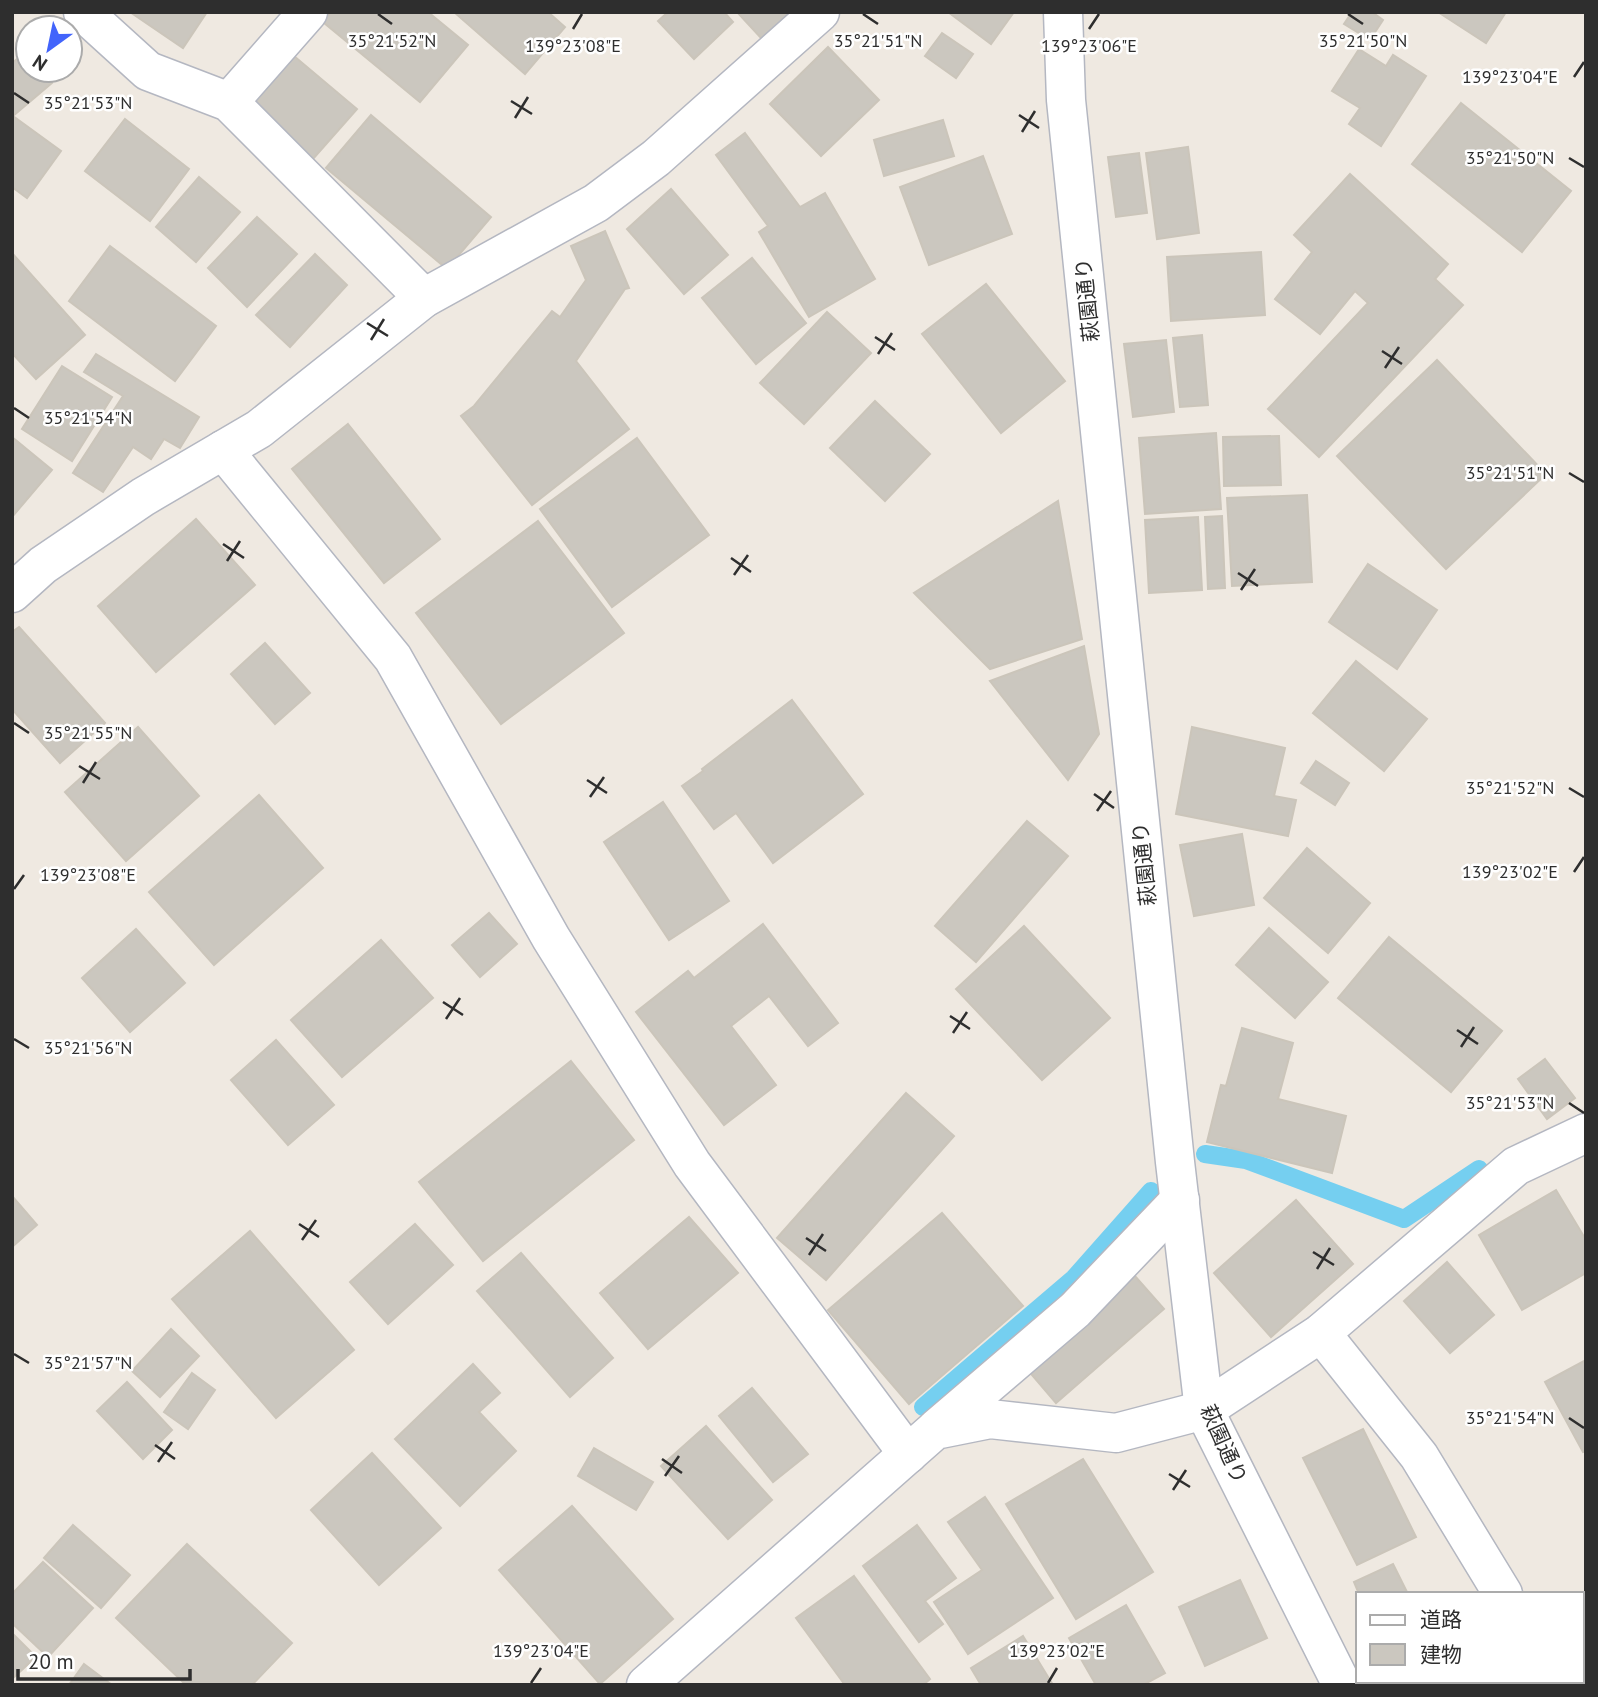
<svg xmlns="http://www.w3.org/2000/svg" width="1598" height="1697" font-family="'PT Sans','Noto Sans JP',sans-serif">
  <rect width="100%" height="100%" fill="#efe9e1"/>
  <g fill="none" stroke-linecap="round" stroke-linejoin="round">
    <g stroke="#75cff0" stroke-width="18">
      <path d="M1205,1154L1246,1160L1404,1219L1479,1169"/>
      <path d="M923,1407L1074,1278L1151,1191"/>
    </g>
  </g>
  <g fill="#cbc7bf" stroke="#cbc5ba" stroke-width="2">
    <path d="M130,12H207L183,48Z"/>
    <path d="M331,12H428L468,45L420,102L323,22Z"/>
    <path d="M454,12H548L565,27L525,74Z"/>
    <path d="M668,12H724L733,22L694,59L658,21Z"/>
    <path d="M737,12H790L762,39Z"/>
    <path d="M948,12H1014L991,44Z"/>
    <path d="M1352,12H1372L1383,20L1370,40L1344,24Z"/>
    <path d="M1438,12H1506L1486,43Z"/>
    <path d="M942,33L973,54L956,78L925,56Z"/>
    <path d="M828,47L879,100L821,156L770,104Z"/>
    <path d="M1359,49L1386,66L1393,55L1426,76L1381,146L1349,124L1360,108L1332,91Z"/>
    <path d="M288,51L357,109L312,160L244,103Z"/>
    <path d="M25,53L28,56V70H40L52,83L13,116L61,151L27,198L12,187V63Z"/>
    <path d="M1461,103L1571,191L1522,252L1412,164Z"/>
    <path d="M371,115L491,217L447,269L326,168Z"/>
    <path d="M125,119L189,169L150,221L85,171Z"/>
    <path d="M943,120L954,156L884,176L874,140Z"/>
    <path d="M745,133L800,207L825,193L875,279L809,317L759,232L768,226L716,155Z"/>
    <path d="M1188,147L1199,233L1157,239L1146,153Z"/>
    <path d="M1139,153L1147,213L1116,217L1108,157Z"/>
    <path d="M983,156L1012,234L929,265L900,187Z"/>
    <path d="M1350,174L1448,264L1435,279L1463,305L1319,457L1268,409L1368,303L1355,291L1320,334L1275,299L1312,252L1294,235Z"/>
    <path d="M199,177L240,212L196,262L156,227Z"/>
    <path d="M671,189L728,255L684,294L627,229Z"/>
    <path d="M257,217L297,254L247,307L208,268Z"/>
    <path d="M605,231L629,288L625,289L576,361L629,429L532,505L461,416L474,406L552,311L560,317L586,280L571,246Z"/>
    <path d="M110,246L216,326L175,381L69,301Z"/>
    <path d="M1261,252L1265,315L1171,321L1167,257Z"/>
    <path d="M12,253L85,335L36,379L12,353Z"/>
    <path d="M315,254L347,285L290,347L256,315Z"/>
    <path d="M752,258L806,323L756,364L702,298Z"/>
    <path d="M986,284L1065,381L1001,433L922,334Z"/>
    <path d="M827,312L871,353L804,424L760,383Z"/>
    <path d="M1202,335L1208,405L1180,407L1173,338Z"/>
    <path d="M1166,340L1174,412L1133,417L1124,344Z"/>
    <path d="M96,354L199,417L180,448L164,439L151,459L133,447L103,492L73,473L123,396L84,372Z"/>
    <path d="M1437,360L1546,474L1446,569L1337,456Z"/>
    <path d="M62,366L112,397L72,461L22,429Z"/>
    <path d="M875,401L930,454L885,501L830,448Z"/>
    <path d="M348,424L440,539L384,583L292,469Z"/>
    <path d="M1216,433L1221,509L1145,514L1139,438Z"/>
    <path d="M1279,436L1281,485L1224,486L1223,437Z"/>
    <path d="M12,437L52,470L12,517Z"/>
    <path d="M637,438L709,535L612,607L540,509Z"/>
    <path d="M1307,495L1312,582L1232,586L1227,498Z"/>
    <path d="M1058,501L1082,639L990,669L914,593Z"/>
    <path d="M1222,516L1225,588L1208,589L1205,517Z"/>
    <path d="M1198,517L1202,590L1149,593L1145,520Z"/>
    <path d="M196,519L255,585L156,672L98,606Z"/>
    <path d="M538,521L624,633L501,724L416,613Z"/>
    <path d="M1368,564L1437,610L1397,669L1329,622Z"/>
    <path d="M19,627L105,723L60,763L12,709V632Z"/>
    <path d="M265,643L310,693L275,724L231,674Z"/>
    <path d="M1084,646L1099,734L1068,780L990,681Z"/>
    <path d="M1356,661L1427,719L1384,771L1313,713Z"/>
    <path d="M792,700L863,794L773,863L736,813L714,829L682,786L703,771L702,769Z"/>
    <path d="M138,727L199,796L126,861L65,792Z"/>
    <path d="M1192,727L1285,748L1274,796L1296,800L1288,836L1176,814Z"/>
    <path d="M1316,761L1349,783L1335,805L1301,783Z"/>
    <path d="M259,795L323,868L214,965L149,892Z"/>
    <path d="M663,802L729,901L669,940L604,842Z"/>
    <path d="M1027,821L1068,856L976,962L935,926Z"/>
    <path d="M1242,834L1254,905L1194,916L1180,845Z"/>
    <path d="M1307,848L1370,903L1328,953L1264,898Z"/>
    <path d="M489,913L517,944L480,977L452,945Z"/>
    <path d="M763,924L838,1023L808,1046L769,996L731,1026L776,1085L724,1125L636,1012L688,971L694,978Z"/>
    <path d="M1024,926L1110,1018L1042,1080L956,989Z"/>
    <path d="M1269,928L1328,982L1295,1018L1236,965Z"/>
    <path d="M136,929L185,983L130,1032L82,978Z"/>
    <path d="M1389,937L1502,1031L1451,1092L1338,998Z"/>
    <path d="M381,940L433,998L342,1077L291,1020Z"/>
    <path d="M1242,1028L1293,1043L1278,1099L1346,1116L1332,1173L1207,1142L1221,1085L1226,1086Z"/>
    <path d="M276,1040L334,1105L288,1145L231,1080Z"/>
    <path d="M1545,1059L1575,1098L1547,1119L1518,1079Z"/>
    <path d="M571,1061L634,1140L483,1261L419,1182Z"/>
    <path d="M906,1093L954,1136L826,1280L777,1238Z"/>
    <path d="M1556,1190L1586,1240V1273L1522,1310L1479,1235Z"/>
    <path d="M12,1196L37,1225L12,1247Z"/>
    <path d="M1296,1200L1353,1264L1271,1337L1214,1273Z"/>
    <path d="M942,1213L1023,1306L909,1404L828,1310Z"/>
    <path d="M689,1217L738,1273L648,1349L600,1293Z"/>
    <path d="M415,1224L453,1265L388,1324L350,1282Z"/>
    <path d="M250,1231L354,1350L276,1418L172,1299Z"/>
    <path d="M521,1253L613,1358L570,1397L477,1291Z"/>
    <path d="M1447,1262L1494,1315L1450,1353L1404,1301Z"/>
    <path d="M1134,1275L1164,1309L1056,1403L1027,1369Z"/>
    <path d="M171,1329L199,1356L160,1397L132,1371Z"/>
    <path d="M1586,1360V1451L1583,1452L1545,1382Z"/>
    <path d="M473,1364L500,1393L479,1412L516,1451L460,1506L395,1439Z"/>
    <path d="M192,1373L215,1390L188,1429L164,1412Z"/>
    <path d="M127,1382L172,1430L143,1459L97,1411Z"/>
    <path d="M752,1388L808,1454L773,1482L719,1416Z"/>
    <path d="M706,1426L772,1500L728,1539L661,1466Z"/>
    <path d="M1363,1429L1416,1537L1357,1565L1303,1458Z"/>
    <path d="M594,1448L653,1482L636,1510L578,1476Z"/>
    <path d="M372,1453L441,1528L379,1585L311,1510Z"/>
    <path d="M1083,1459L1153,1572L1076,1619L1006,1504Z"/>
    <path d="M985,1497L1053,1598L968,1654L934,1602L982,1570L948,1522Z"/>
    <path d="M572,1506L673,1619L600,1684L499,1570Z"/>
    <path d="M73,1525L130,1575L101,1608L44,1558Z"/>
    <path d="M917,1525L956,1578L925,1601L943,1624L919,1642L863,1566Z"/>
    <path d="M187,1544L292,1643L252,1685H186L116,1618Z"/>
    <path d="M43,1562L93,1608L48,1657L12,1623V1594Z"/>
    <path d="M1393,1564L1408,1594H1359L1354,1582Z"/>
    <path d="M854,1576L930,1679L923,1685H845L796,1618Z"/>
    <path d="M1240,1580L1267,1638L1205,1666L1179,1607Z"/>
    <path d="M1126,1605L1165,1673L1143,1685H1096L1069,1638Z"/>
    <path d="M12,1633L36,1657L12,1679Z"/>
    <path d="M1023,1636L1053,1685H981L971,1668Z"/>
    <path d="M84,1664L112,1685H69Z"/>
  </g>
  <g fill="none" stroke-linecap="round" stroke-linejoin="round">
    <g stroke="#b4b7c1" stroke-width="41">
      <g id="minor">
        <path d="M83,12L148,71L229,102L424,298"/>
        <path d="M1063,12L1066,100L1175,1162L1204,1410L1342,1685"/>
        <path d="M229,102L308,12"/>
        <path d="M223,450L393,658L551,938L692,1164L908,1454"/>
        <path d="M12,593L43,565L143,497L259,429L424,298L596,203L656,158L820,12"/>
        <path d="M1321,1333L1419,1456L1503,1594"/>
        <path d="M937,1428L1075,1310L1180,1200"/>
        <path d="M646,1685L935,1430L990,1419L1116,1433L1204,1410L1321,1333L1516,1166L1586,1133"/>
      </g>
    </g>
    <use href="#minor" stroke="#fff" stroke-width="38"/>
  </g>
  <path fill="none" stroke="#2e2e2e" stroke-width="2.5" d="M378,14L392,24M863,14L878,24M1348,14L1363,24M573,29L582,14M1089,29L1099,14M1574,77L1584,62M14,93L29,103M511,101L532,114M1019,115L1039,128M515,118L528,97M1022,132L1035,111M1569,158L1584,167M367,323L388,336M875,337L895,350M371,340L384,319M1382,351L1402,364M878,354L892,333M1385,368L1399,347M14,408L29,418M1569,473L1584,482M223,544L244,558M731,558L751,572M227,561L240,541M1238,573L1258,586M734,575L748,555M1241,590L1255,569M14,723L29,733M79,766L100,779M587,780L607,793M83,783L96,762M1569,788L1584,797M1094,794L1114,808M590,797L604,777M1097,811L1111,791M1574,872L1584,857M14,889L24,875M443,1002L463,1015M950,1016L970,1029M446,1019L460,998M1457,1030L1478,1044M953,1033L967,1012M14,1039L29,1048M1461,1047L1474,1027M1569,1103L1584,1113M299,1224L319,1237M806,1238L826,1251M302,1240L316,1220M1313,1252L1334,1265M809,1255L823,1234M1317,1269L1330,1248M14,1354L29,1363M1569,1418L1584,1428M155,1445L175,1459M662,1459L682,1473M158,1462L172,1442M1169,1474L1190,1487M665,1476L679,1456M1173,1490L1186,1470M531,1683L541,1668M1048,1683L1057,1668"/>
  <g text-anchor="middle" dominant-baseline="central" stroke-width="5" stroke-linejoin="round" paint-order="stroke">
    <g font-size="21" fill="#2e2e2e" stroke="#fff">
      <text transform="translate(1087 300) rotate(-96)">萩園通り</text>
      <text transform="translate(1144 864) rotate(-96)">萩園通り</text>
      <text transform="translate(1224 1444) rotate(66)">萩園通り</text>
    </g>
  </g>
  <g font-size="18" text-anchor="middle" fill="#2e2e2e" stroke="#fff" stroke-width="5" stroke-linejoin="round" paint-order="stroke">
    <text x="392" y="47">35°21'52"N</text>
    <text x="878" y="47">35°21'51"N</text>
    <text x="1363" y="47">35°21'50"N</text>
    <text x="573" y="52">139°23'08"E</text>
    <text x="1089" y="52">139°23'06"E</text>
    <text x="1510" y="83">139°23'04"E</text>
    <text x="88" y="109">35°21'53"N</text>
    <text x="1510" y="164">35°21'50"N</text>
    <text x="88" y="424">35°21'54"N</text>
    <text x="1510" y="479">35°21'51"N</text>
    <text x="88" y="739">35°21'55"N</text>
    <text x="1510" y="794">35°21'52"N</text>
    <text x="1510" y="878">139°23'02"E</text>
    <text x="88" y="881">139°23'08"E</text>
    <text x="88" y="1054">35°21'56"N</text>
    <text x="1510" y="1109">35°21'53"N</text>
    <text x="88" y="1369">35°21'57"N</text>
    <text x="1510" y="1424">35°21'54"N</text>
    <text x="541" y="1657">139°23'04"E</text>
    <text x="1057" y="1657">139°23'02"E</text>
  </g>
  <rect width="1598" height="1697" fill="none" stroke="#2e2e2e" stroke-width="28"/>
  <rect x="1356" y="1592" width="228" height="91" fill="#ffffff" stroke="#ababab" stroke-width="2"/>
  <rect x="1370" y="1615" width="35" height="10" fill="#ffffff" stroke="#ababab" stroke-width="2"/>
  <text x="1420" y="1627" font-size="21" fill="#2e2e2e">道路</text>
  <rect x="1370" y="1644" width="35" height="21" fill="#cbc7bf" stroke="#ababab" stroke-width="2"/>
  <text x="1420" y="1662" font-size="21" fill="#2e2e2e">建物</text>
  <g transform="translate(49 49) rotate(213)"><circle r="33" fill="#ffffff" stroke="#ababab" stroke-width="2"/>
  <path d="M0-5L12 26L0 18L-12 26Z" fill="#4264fb"/>
  <text y="-10" font-size="19" font-weight="bold" text-anchor="middle" fill="#2e2e2e">N</text>
  </g>
  <path d="M18 1669v10h172v-10" fill="none" stroke="#2e2e2e" stroke-width="3.5"/>
  <text x="28" y="1669" font-size="21" fill="#2e2e2e" stroke="#ffffff" stroke-width="5" paint-order="stroke">20 m</text>
</svg>
